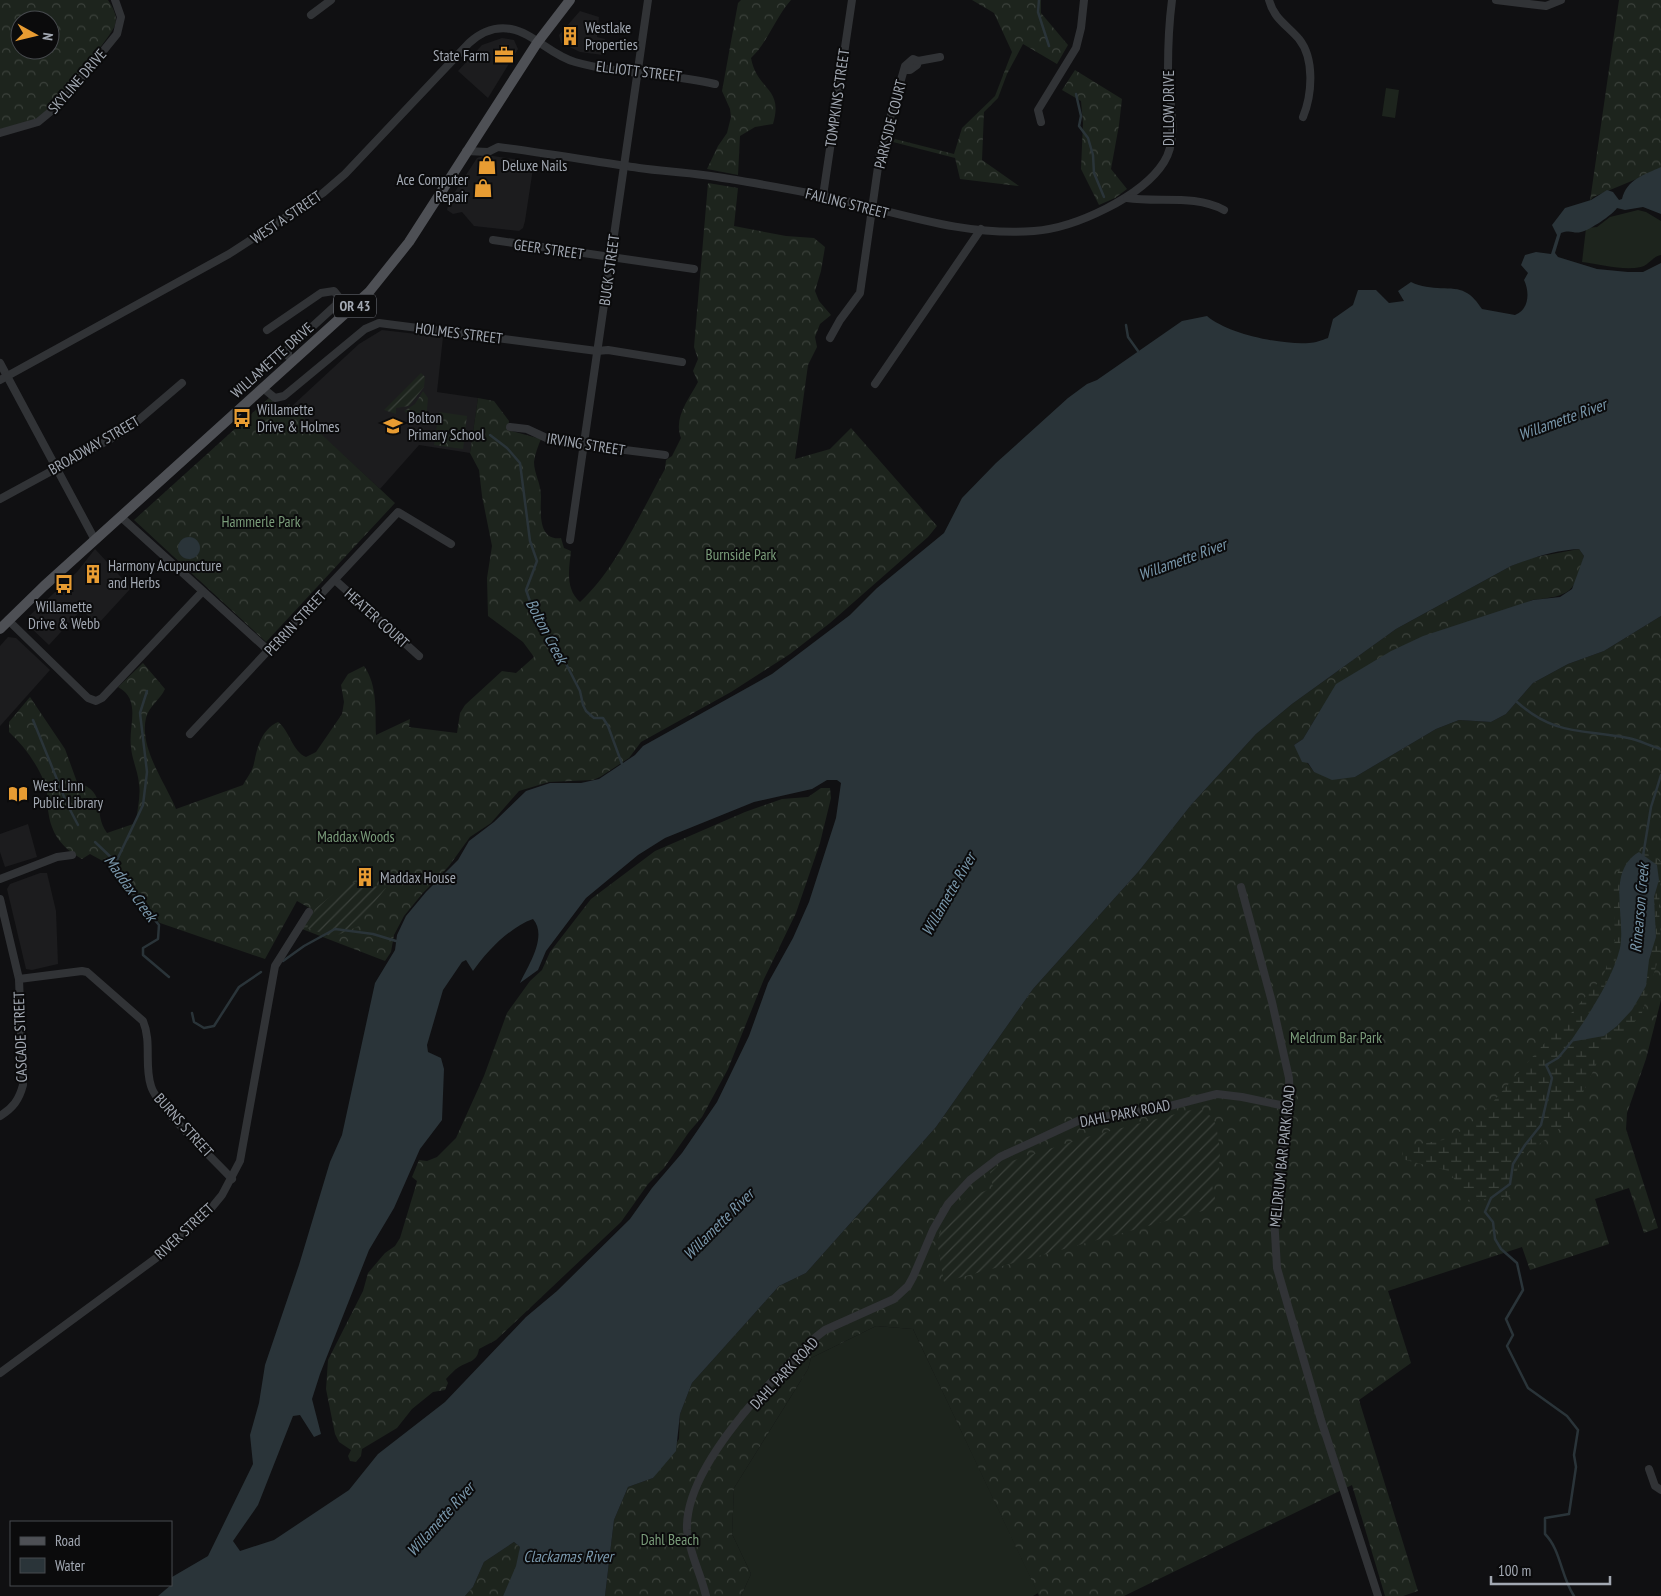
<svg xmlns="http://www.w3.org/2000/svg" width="1661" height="1596" font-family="'PT Sans Narrow',sans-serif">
  <defs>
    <pattern id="forest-crowns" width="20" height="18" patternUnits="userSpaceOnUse" patternTransform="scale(1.25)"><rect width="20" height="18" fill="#1d241d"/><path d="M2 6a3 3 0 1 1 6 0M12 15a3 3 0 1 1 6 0" fill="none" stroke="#3b413b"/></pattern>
    <pattern id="wetland-marsh" width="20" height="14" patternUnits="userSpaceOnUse" patternTransform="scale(1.25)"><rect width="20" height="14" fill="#1d241d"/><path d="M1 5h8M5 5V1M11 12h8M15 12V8" fill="none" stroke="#3b413b"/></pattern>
    <pattern id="garden-furrows" width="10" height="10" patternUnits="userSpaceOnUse" patternTransform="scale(1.25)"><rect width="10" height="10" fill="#1d241d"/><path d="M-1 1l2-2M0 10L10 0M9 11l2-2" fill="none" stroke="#3b413b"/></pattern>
  </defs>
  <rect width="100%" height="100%" fill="#101012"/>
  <g fill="#1c1c1e">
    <path d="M580,11L599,17L597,37L605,39L603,55L580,52L561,43L559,35Z"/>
    <path d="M502,38L514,40L518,49L488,98L458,71L482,45Z"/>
    <path d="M486,155L534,162L525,221L523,228L519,231L474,226L462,212L453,214L447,210L449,201L477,158Z"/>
    <path d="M382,330L443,337L437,392L478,398L470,453L419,445L380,489L291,407L359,344Z"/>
    <path d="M95,549L131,588L98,624L81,610L49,645L29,626V616L77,572Z"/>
    <path d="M8,637L16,638L50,670L0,726V646Z"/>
    <path d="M28,824L37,857L5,867L0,852V834Z"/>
    <path d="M40,873H47L56,911L58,964L32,970L26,969L7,889L10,884Z"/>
  </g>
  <g fill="#1d241d">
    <path d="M1386,88L1399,90L1395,118L1382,116Z"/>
    <path d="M1638,210L1646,212L1661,221V255C1653,256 1649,265 1641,267C1622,271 1601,264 1582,262L1586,228L1597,227L1610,217Z"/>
    <path d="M876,1326L913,1329L1038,1593L1033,1596H741L751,1574L732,1534L734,1488L808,1369L811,1358Z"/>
  </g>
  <g fill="url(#forest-crowns)" fill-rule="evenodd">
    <path d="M0,0H108C113,8 118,16 115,25C113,35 47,114 37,119C26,124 12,126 0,129ZM20,20H50V50H20Z"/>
    <path d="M741,0H791C775,18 768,42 751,58C757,91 784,87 773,124L755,127L740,136L738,175L707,169L718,146L727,133L731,117L730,109L722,91L738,3Z"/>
    <path d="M972,0H1041V13L1068,45L1057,64L1023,44L1007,74L998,98L984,112L982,160L1019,186L960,179L955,158L893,142L895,139L954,154L962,128L995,96L1012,52L994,13Z"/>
    <path d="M1619,0H1661V173L1639,178L1593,197L1590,201Z"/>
    <path d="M1075,70L1122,99L1119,125L1111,169L1127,189L1115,198L1099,205L1081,169L1083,123L1081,101L1062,90Z"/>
    <path d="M708,183L738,188L734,226L786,236L814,238L825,247L821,271L815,291L819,301L831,315L820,324L815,337L817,347L808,365L795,459L830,449L851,428L937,526L928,537L830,623L790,654L731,692L641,742L629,758L600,777L593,780L549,782L519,791L491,823L470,837L449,866L422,894L404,916L394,935L391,952L385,961L302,929L313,910L297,901L265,959L160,923L138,905L110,865L90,854L82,859C61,847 51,834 48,810C47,802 48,794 46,786C38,765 25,747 9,732V722L30,697L65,749L77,782C109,793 92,812 107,833L136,823C137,810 141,796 139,784C138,771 132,760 131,747C128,726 142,700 118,687L143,663L165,689C160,700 149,706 146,718C139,748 165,782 176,809L243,785C247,778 253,770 254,763C258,746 261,730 278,722C290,731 292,751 306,757L316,752L342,714L344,702L341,685L348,674L364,666C378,686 375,711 376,735L410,719L409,727L457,733L460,713L465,705L502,671L516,673L534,657L523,642L488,616L487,578L492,546L482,496L479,470L470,453L478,398L494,401L509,421L508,430L541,439C538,446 535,454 534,462C534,473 541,484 541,496C541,510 537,541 561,538L564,548L571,551C569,568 565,589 580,602C616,569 641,512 665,469L666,460L672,456L681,438C673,418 689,399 698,382L693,371L698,359L694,347Z"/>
    <path d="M423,391L428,398L426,421L412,418L404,411L415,404Z"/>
    <path d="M269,398L282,410L289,404L395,503L266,642L134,520Z"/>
    <path d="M439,412L467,416L463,449L434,445Z"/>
    <path d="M1579,549L1584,556C1575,593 1570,596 1532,600L1318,714L1303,739L1294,745L1314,772L1355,777L1436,729L1459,720L1491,722L1506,714L1533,683L1568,664L1604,651L1661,616V1000L1646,1059L1627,1113L1626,1129L1658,1228L1644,1233L1629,1188L1595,1199L1609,1244L1530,1270L1522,1247L1388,1291L1411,1363L1359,1400L1418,1591L1403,1596H1385L1352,1485L1124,1596H1039L913,1329L876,1326L811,1358L808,1369L734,1488L732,1534L751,1574L741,1596H605L614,1520L628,1487L653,1478L679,1439L680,1414L692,1383L779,1286L806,1273L936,1127L1033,989L1139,871L1191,805L1256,734L1292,704L1396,629L1511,566L1531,558Z"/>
    <path d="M821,788H830L831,798L820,843L796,913L764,979L728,1069L702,1117L689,1132L664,1168L648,1184L621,1222L496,1340L479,1349C477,1362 469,1361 459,1367C454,1370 450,1375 446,1379L448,1383L445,1390L433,1392L412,1409L397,1428L362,1449L361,1456L356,1462L350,1461L348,1456L351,1450L339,1442L335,1434L326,1389L328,1360L363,1291L368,1273L385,1253L395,1246L400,1238L416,1185L417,1181L412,1177L419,1160L427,1161L437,1157L456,1138L484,1076L507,1013L530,981L542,970L550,952L591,899L655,851L745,812L782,799L808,797Z"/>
    <path d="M514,1542L520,1547L517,1566L503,1596H465L473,1587L484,1562Z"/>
  </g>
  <path fill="url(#wetland-marsh)" fill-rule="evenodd" d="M1637,851L1654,856L1661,863L1659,907L1661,950L1641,1016L1603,1050L1571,1118L1551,1136L1530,1150L1521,1162L1515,1174L1510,1196L1502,1199L1500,1196L1469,1202L1449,1171L1402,1159L1403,1147L1443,1140L1465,1129L1491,1104L1603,977L1615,941L1613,882L1625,858ZM1636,854L1659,880L1654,897L1656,937L1649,960L1646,986L1632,1010L1617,1026L1604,1036L1571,1041C1589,1014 1611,982 1619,949C1628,916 1606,882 1636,854Z"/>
  <g fill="url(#garden-furrows)">
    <path d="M421,373L425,377L424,387L409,406L396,408V414L384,410Z"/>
    <path d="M348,882L386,888L365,914L359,926L333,937L307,928L315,909Z"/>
    <path d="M1199,1108L1212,1117L1216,1125L1220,1149L1219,1171L1212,1185L1217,1207L944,1282L937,1242L944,1222L966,1198L993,1188L990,1172L999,1165L1087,1137Z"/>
  </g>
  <g fill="#2a3439" fill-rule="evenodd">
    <path d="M1661,167V214L1643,207L1625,210L1617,208C1612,215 1590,230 1581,232C1573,234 1571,229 1561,233L1555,253L1558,257L1597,269L1628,272H1643L1661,263V616L1604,651L1568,664L1533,683L1506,714L1491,722L1459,720L1436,729L1355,777L1332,780L1314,772L1308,763L1302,762L1294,745L1303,739L1336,684L1391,651L1423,636L1533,600L1560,597L1572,589L1584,556L1579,549C1556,550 1532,558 1511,566L1396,629L1292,704L1256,734L1191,805L1139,871L1033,989L936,1127L806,1273L779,1286L692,1383L680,1414L676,1451L653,1478L628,1487L614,1520L605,1596H503L516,1566L520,1547L514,1542L484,1562L473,1587L465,1596H158L171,1585L172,1577L208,1556L253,1464L250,1435L259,1403L265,1365L299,1265L330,1162L342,1135L375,983L395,950L397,935L406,916L426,892L458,860L469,841L494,822L526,791L550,783H581L599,779L635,755L643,746L772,674L850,615L877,588L944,533L962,498L996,463L1068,398L1087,384L1097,380L1182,321L1207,316C1228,334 1281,345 1309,343C1315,343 1322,340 1328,338L1333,319L1353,305L1358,290H1376L1389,303L1404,301L1398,291L1411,282C1431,292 1453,285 1465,292C1473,296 1477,302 1482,309L1515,315C1529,310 1530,292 1524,280L1528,273L1521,265L1525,255L1536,252L1551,254L1557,235L1552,225L1565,208L1591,200L1607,190L1613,192L1619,200L1622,199C1627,179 1644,175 1661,167ZM827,780H837L841,783L836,818L809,902L793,938L768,983L749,1036L717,1102L682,1153L652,1188L630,1219L557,1291L526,1317L445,1402L378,1454L349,1490L274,1540L240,1551L233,1541L258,1505L293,1416L300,1415L314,1437L321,1434L312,1399L320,1374L369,1250L394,1208L420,1149L442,1120L444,1069L441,1058L428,1052L427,1045L443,990L462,962L466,960L473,971C487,951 510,927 533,919C548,936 528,966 520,983L538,970L546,951L586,898L638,855L665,838L754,802L812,789Z"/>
    <circle cx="189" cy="548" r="11"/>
    <path d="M1639,852L1657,865L1659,880L1654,897L1656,937L1649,960L1646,986L1632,1010L1617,1026L1604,1036L1570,1042C1588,1016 1613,978 1620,948C1626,918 1606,871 1639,852Z"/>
  </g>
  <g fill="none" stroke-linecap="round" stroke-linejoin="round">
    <g stroke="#2a3439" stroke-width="2.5">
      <path d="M1039,0L1038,12L1049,46"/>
      <path d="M1076,94L1081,116L1079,126L1088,138L1093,155L1094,173L1104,197"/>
      <path d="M1126,325L1128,337L1138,351"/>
      <path d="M490,435L507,448L520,463L530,541L537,561L526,590L533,610L561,654L580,691L583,705L586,711L594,718H603L608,726L622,764"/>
      <path d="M1517,702C1555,736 1582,729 1628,738C1639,740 1650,746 1661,749"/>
      <path d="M33,720L67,804L78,825"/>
      <path d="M95,842L116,862L122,880L159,925L158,939L143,948V955L169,977"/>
      <path d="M1643,856L1651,807L1661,775"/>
      <path d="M116,862L143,805L147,772L140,713L147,691"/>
      <path d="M283,961L304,946L335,929L373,934L396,941"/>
      <path d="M192,1013L194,1022L204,1028L214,1026L239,987L261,972"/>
      <path d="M1572,1041L1558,1058L1546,1065L1552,1078L1541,1125L1525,1145L1513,1164L1510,1184L1491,1198L1485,1212L1493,1222L1495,1239L1501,1249L1517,1263L1523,1290L1506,1319L1513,1335L1507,1346L1528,1388L1567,1416L1578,1430L1574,1455L1576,1467L1569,1514L1545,1518V1534C1561,1550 1561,1577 1574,1596"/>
    </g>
    <g stroke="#313336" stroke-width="8">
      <path d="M1269,0C1274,19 1287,25 1299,39C1315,59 1312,95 1303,117"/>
      <path d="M1496,0L1546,6L1561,0"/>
      <path d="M311,15L331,0"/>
      <path d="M905,70H910L917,65L918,61"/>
      <path d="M1041,122L1038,110L1076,48L1081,28L1084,0"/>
      <path d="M0,133L38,122L61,103L117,34L121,17L115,0"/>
      <path d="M466,151L488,152L498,147C545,153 592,161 639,168C660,171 682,172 703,175C740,180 777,187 814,194C887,208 957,237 1034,231C1075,228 1142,197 1164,162C1180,137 1168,98 1168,69C1168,46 1169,23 1172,0"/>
      <path d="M823,196L852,0"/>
      <path d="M1127,198C1158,203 1195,194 1224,210"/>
      <path d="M493,240L694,269"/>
      <path d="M267,330L321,293L334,291L338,296L336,305L288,349V356L293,361"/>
      <path d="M830,338L840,320L860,293L880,153L905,66L913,59L918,61L940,57"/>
      <path d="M0,363L95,540"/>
      <path d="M0,380L229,254L323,193L345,174L469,43C481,32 494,26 511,29C533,33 552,56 575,62C621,75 669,73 715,84"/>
      <path d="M875,384L981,229"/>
      <path d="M264,389L275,398L284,396L365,329L379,323L597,351L608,350L682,362"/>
      <path d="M510,427L527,429L553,441L665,455"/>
      <path d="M0,499L127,430L182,383"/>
      <path d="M121,517L269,651"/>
      <path d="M570,540L648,0"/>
      <path d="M335,580L419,656"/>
      <path d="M8,620L88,698L96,701L102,698L202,592"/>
      <path d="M190,734L398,512L451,544"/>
      <path d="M0,879L57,857L72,855"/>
      <path d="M1241,887L1272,1002L1289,1078L1290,1107L1278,1174L1274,1216L1277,1268L1321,1420L1378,1596"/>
      <path d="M0,899L19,979L23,1085C19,1100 13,1108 0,1116"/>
      <path d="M19,979L82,971L87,972L143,1021C152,1042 144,1065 151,1086C157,1107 214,1159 232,1179"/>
      <path d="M0,1373L163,1253L208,1212L222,1195L240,1161L275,966L309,912"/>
      <path d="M1649,1469L1655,1486L1661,1490"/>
      <path d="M706,1596C701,1574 689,1552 687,1530C684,1467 773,1378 816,1337L825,1330L894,1299L908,1286L913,1277L933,1230L948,1204L970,1180L1000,1157L1080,1120L1158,1109L1217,1094L1242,1097L1290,1107"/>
    </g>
    <path stroke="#4e5055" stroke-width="10" d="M0,629L44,586L369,292L409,242L537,43L570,0"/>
  </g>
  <defs>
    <g id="building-bare" transform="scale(1.5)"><path d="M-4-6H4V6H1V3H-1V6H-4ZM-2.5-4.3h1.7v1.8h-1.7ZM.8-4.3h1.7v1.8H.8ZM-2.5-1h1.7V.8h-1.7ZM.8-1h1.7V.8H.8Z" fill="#e89c32" stroke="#0b0b0c" stroke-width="2.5" paint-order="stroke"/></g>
    <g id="office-bare" transform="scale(1.5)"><path d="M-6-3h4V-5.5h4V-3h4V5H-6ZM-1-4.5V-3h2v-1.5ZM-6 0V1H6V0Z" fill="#e89c32" stroke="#0b0b0c" stroke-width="2.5" paint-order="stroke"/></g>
    <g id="shop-bare" transform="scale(1.5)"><path d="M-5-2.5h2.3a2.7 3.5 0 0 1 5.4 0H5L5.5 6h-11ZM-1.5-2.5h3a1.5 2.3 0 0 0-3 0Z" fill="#e89c32" stroke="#0b0b0c" stroke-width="2.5" paint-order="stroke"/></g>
    <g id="bus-bare" transform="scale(1.5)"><path d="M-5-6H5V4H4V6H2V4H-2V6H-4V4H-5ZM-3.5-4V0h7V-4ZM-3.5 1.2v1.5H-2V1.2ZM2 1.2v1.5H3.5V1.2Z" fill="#e89c32" stroke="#0b0b0c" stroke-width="2.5" paint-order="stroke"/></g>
    <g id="school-bare" transform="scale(1.5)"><path d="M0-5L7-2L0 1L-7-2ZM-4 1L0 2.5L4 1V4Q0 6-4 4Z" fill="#e89c32" stroke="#0b0b0c" stroke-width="2.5" paint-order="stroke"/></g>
    <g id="library-bare" transform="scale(1.5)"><path d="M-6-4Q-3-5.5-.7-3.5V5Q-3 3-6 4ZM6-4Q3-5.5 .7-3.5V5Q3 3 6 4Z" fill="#e89c32" stroke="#0b0b0c" stroke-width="2.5" paint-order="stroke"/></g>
  </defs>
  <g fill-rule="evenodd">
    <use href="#building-bare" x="570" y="36"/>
    <use href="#office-bare" x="504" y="55"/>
    <use href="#shop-bare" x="487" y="165"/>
    <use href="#shop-bare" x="483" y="188"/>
    <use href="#bus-bare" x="242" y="418"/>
    <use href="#school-bare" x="393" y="426"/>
    <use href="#building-bare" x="93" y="574"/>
    <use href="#bus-bare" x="64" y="584"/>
    <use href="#library-bare" x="18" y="794"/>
    <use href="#building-bare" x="365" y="877"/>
  </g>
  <g text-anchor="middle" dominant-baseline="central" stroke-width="4" stroke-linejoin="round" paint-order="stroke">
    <rect fill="#0b0b0c" stroke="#757980" stroke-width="1" x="334" y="294.5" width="42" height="23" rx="4"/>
    <g font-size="14" font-weight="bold" fill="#a2a8b2">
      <text x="355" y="306">OR 43</text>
    </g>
    <g font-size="15" fill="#a2a8b2" stroke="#0b0b0c" text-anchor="start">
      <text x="585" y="27">Westlake<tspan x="585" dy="17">Properties</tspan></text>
      <text x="489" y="55" text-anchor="end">State Farm</text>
      <text x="502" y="165">Deluxe Nails</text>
      <text x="468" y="179" text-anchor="end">Ace Computer<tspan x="468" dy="17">Repair</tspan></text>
      <text x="257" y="409">Willamette<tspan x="257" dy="17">Drive &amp; Holmes</tspan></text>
      <text x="408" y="417">Bolton<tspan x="408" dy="17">Primary School</tspan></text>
      <text x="108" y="565">Harmony Acupuncture<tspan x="108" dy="17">and Herbs</tspan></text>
      <text x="64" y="606" text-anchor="middle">Willamette<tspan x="64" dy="17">Drive &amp; Webb</tspan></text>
      <text x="33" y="785">West Linn<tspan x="33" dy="17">Public Library</tspan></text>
      <text x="380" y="877">Maddax House</text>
    </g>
    <g font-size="15" fill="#a2a8b2" stroke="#0b0b0c">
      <text transform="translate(639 71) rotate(7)">ELLIOTT STREET</text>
      <text transform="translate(77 81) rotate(-49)">SKYLINE DRIVE</text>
      <text transform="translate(837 98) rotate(-82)">TOMPKINS STREET</text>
      <text transform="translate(1168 108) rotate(-90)">DILLOW DRIVE</text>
      <text transform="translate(890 124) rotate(-76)">PARKSIDE COURT</text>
      <text transform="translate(847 203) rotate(14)">FAILING STREET</text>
      <text transform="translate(286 217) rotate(-34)">WEST A STREET</text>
      <text transform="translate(549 249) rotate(8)">GEER STREET</text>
      <text transform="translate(609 270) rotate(-82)">BUCK STREET</text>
      <text transform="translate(459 333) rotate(7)">HOLMES STREET</text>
      <text transform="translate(272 360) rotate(-42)">WILLAMETTE DRIVE</text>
      <text transform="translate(586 444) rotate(9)">IRVING STREET</text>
      <text transform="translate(94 445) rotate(-30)">BROADWAY STREET</text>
      <text transform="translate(377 618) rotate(42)">HEATER COURT</text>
      <text transform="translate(295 623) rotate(-47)">PERRIN STREET</text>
      <text transform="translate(20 1037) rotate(-92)">CASCADE STREET</text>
      <text transform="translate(1125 1113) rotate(-11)">DAHL PARK ROAD</text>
      <text transform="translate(184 1125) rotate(48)">BURNS STREET</text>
      <text transform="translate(1282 1156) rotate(-84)">MELDRUM BAR PARK ROAD</text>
      <text transform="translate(184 1231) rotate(-43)">RIVER STREET</text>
      <text transform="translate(784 1373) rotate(-47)">DAHL PARK ROAD</text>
    </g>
    <g font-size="15" fill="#7a9c7a" stroke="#0b0b0c">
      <text x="261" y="521">Hammerle Park</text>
      <text x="741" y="554">Burnside Park</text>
      <text x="356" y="836">Maddax Woods</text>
      <text x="1336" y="1037">Meldrum Bar Park</text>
      <text x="670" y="1539">Dahl Beach</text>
    </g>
    <g font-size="16" font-style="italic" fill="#7a98ac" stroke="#0b0b0c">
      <text transform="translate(1562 419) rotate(-20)">Willamette River</text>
      <text transform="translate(1182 559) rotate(-20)">Willamette River</text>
      <text transform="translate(547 631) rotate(62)">Bolton Creek</text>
      <text transform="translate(131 888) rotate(54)">Maddax Creek</text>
      <text transform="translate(948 894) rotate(-60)">Willamette River</text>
      <text transform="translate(1639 908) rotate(-85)">Rinearson Creek</text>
      <text transform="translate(718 1224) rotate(-45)">Willamette River</text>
      <text transform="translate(440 1519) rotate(-48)">Willamette River</text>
      <text x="568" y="1556">Clackamas River</text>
    </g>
  </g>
  <rect x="10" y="1521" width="162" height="65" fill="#0b0b0c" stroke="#474a4e"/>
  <rect x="20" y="1537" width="25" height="8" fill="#4e5055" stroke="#474a4e"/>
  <text x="55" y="1546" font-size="15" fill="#a2a8b2">Road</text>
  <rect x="20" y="1558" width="25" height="15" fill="#2a3439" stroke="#474a4e"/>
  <text x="55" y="1571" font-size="15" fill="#a2a8b2">Water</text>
  <g transform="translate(35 35) rotate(98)"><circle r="24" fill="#0b0b0c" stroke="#474a4e"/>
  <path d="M0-4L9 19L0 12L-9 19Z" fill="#e89c32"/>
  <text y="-8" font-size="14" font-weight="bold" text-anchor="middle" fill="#a2a8b2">N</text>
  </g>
  <path d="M1491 1576v8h119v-8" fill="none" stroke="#a2a8b2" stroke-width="2.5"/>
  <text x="1498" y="1576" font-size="15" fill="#a2a8b2" stroke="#0b0b0c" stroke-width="4" paint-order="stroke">100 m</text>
</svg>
